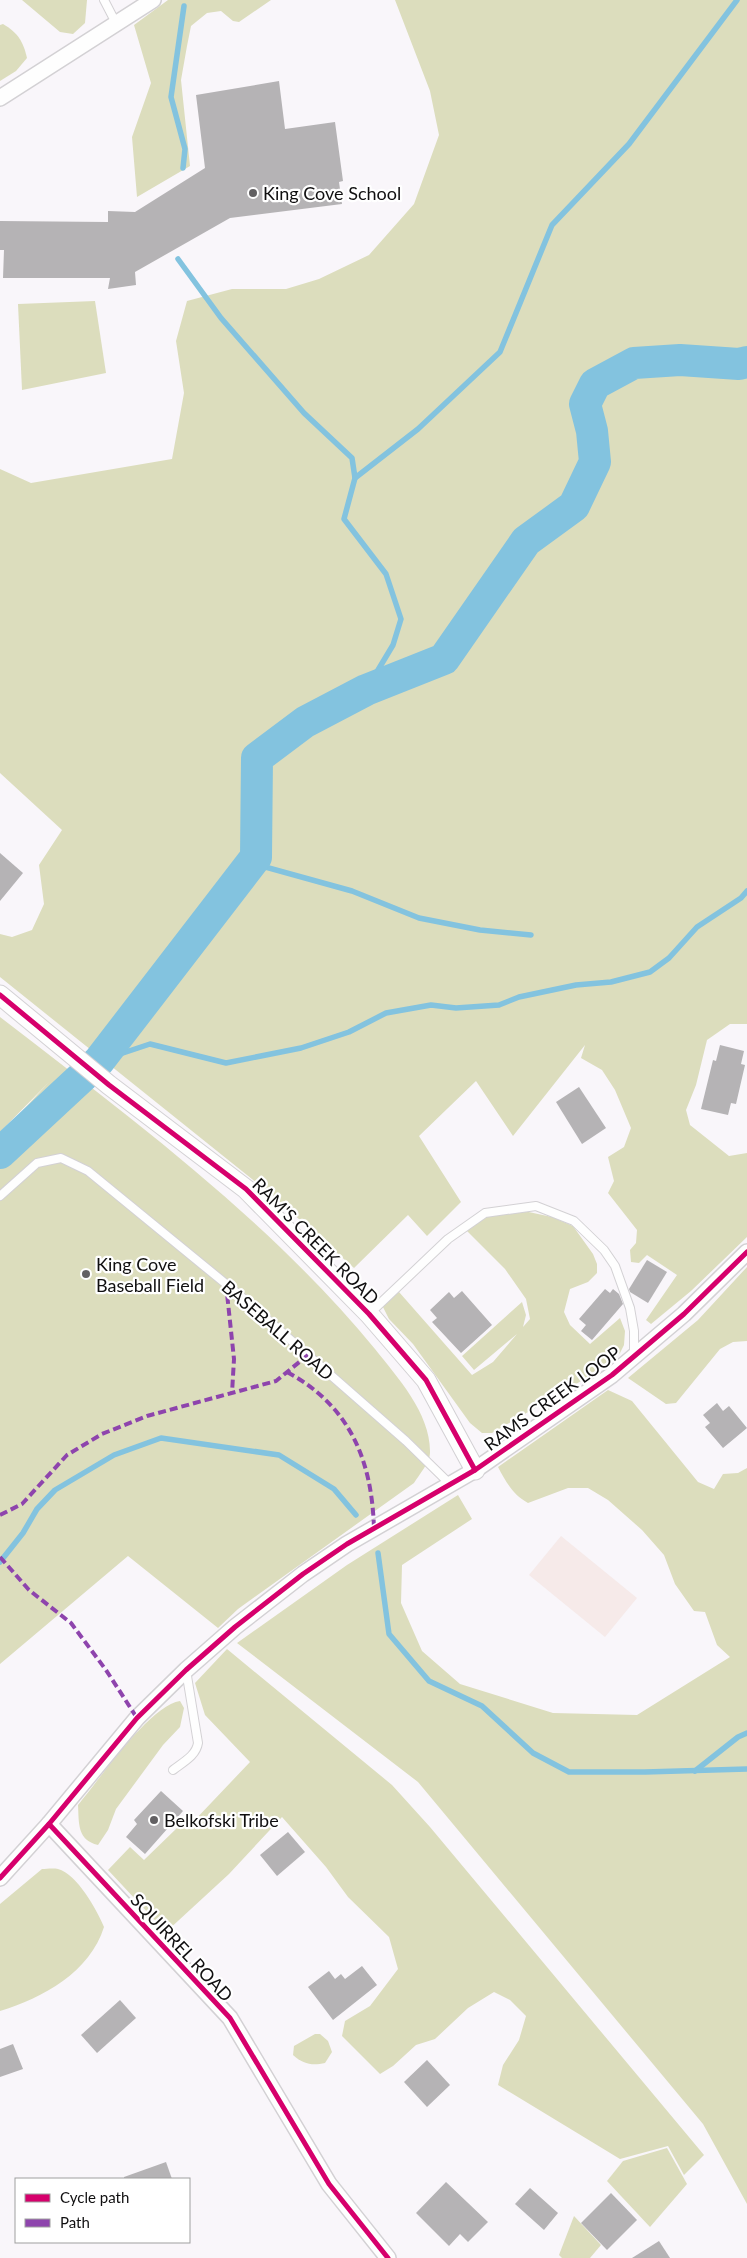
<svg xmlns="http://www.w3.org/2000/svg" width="747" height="2258" font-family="Lato,sans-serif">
  <rect width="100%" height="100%" fill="#f9f6fa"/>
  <path fill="#f6eae9" d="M561,1536L637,1598L605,1637L529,1575Z"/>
  <g fill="#dcddbd">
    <path d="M22,0H87L85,23L73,34L60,32Z"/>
    <path d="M168,0H271L239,22L233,21L221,11L207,13L191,26L187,46L181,80L190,166L137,197L132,137L151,83L134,25Z"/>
    <path d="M395,0H747V1024H730L707,1040L696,1085L686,1110L690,1125L729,1156L747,1153V1237L691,1291L651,1324L646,1320L677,1275L647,1255L639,1263L631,1262L630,1250L636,1243L637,1230L608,1193L614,1181L608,1157L624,1147L631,1128L615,1090L602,1070L581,1058L585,1045L513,1136L476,1081L419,1136L461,1202L427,1236L408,1215L354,1268L273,1196L0,977V934L12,937L32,930L44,904L39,865L62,830L0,773V469L31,483L172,459L184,393L176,341L187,301L232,289H286L319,279L369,255L414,204L439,135L430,91Z"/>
    <path d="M3,24C18,33 23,41 27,58L16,71L0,81V25Z"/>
    <path d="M95,301L106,373L22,390L18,304Z"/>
    <path d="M0,1017C132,1119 268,1219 375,1349C398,1378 431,1414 430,1453C430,1462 419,1475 414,1483L238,1609L218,1628L128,1556L0,1664V1135L49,1082L0,1132Z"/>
    <path d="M524,1211L552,1217L573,1226L593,1254L597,1264V1273L588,1282L570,1289L564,1312L570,1325L590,1344L620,1318L625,1331L624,1345L620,1353L588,1377L492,1433H482L470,1423L413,1344L389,1319L382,1305L399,1292L472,1375L493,1362L517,1334L474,1370L462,1356L522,1302L526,1315L523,1327L530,1319L526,1299L505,1269L464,1228L477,1216Z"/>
    <path d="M747,1267V1341L733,1342L720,1349L676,1403L666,1404L628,1378L698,1320Z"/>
    <path d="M608,1390L632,1401L698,1482L714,1489L723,1474L738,1473L747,1468V2204L703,2124L418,1782L237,1643L347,1565L458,1495L472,1519L402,1565L401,1603L422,1651L460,1684L553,1713L637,1715L730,1657L717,1645L705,1612L694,1611L675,1584L664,1555L642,1530L608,1500L588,1488H568L528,1503C513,1495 506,1482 498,1467Z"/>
    <path d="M227,1649L392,1785L430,1827L704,2155L684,2175L668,2146L620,2159L498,2085L503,2065L519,2040L526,2016L510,2000L494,1992L468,2008L435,2039L416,2045L393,2066L380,2074L342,2036L345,2021L370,2006L398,1969L389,1937L348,1897L326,1867L282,1817L229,1874L166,1932L108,1870L130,1847L144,1860L178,1827L193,1822L250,1762L205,1715L195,1683Z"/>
    <path d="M180,1701L184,1708L180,1727L163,1745L116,1809L108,1830L98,1845C77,1840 79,1823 78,1805C99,1780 150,1705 180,1701Z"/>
    <path d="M42,1869C46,1869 53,1868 58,1869C77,1874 97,1910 104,1927C90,1972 43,1998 0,2011V1904Z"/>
    <path d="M315,2034H320L328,2041L332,2052L325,2063C312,2066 303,2064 293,2055L294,2046Z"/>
    <path d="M667,2148L687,2184L650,2227L607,2181L623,2161Z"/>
    <path d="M574,2216L601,2245L590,2258H562L559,2255Z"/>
  </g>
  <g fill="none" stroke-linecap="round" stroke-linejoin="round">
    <g stroke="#83c3df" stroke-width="5.5">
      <path d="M183,168L185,149L171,97L184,6"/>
      <path d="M178,259L221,318L304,413L352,458L355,478L344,519L386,574L401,619L393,645L366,690"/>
      <path d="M355,478L418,429L500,352L552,225L629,144L737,0"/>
      <path d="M251,863L352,891L419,918L480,930L531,935"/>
      <path d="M99,1061L150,1044L226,1063L301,1048L349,1032L386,1013L431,1005L456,1008L499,1005L519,997L576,985L611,982L650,972L669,958L697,927L741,898L747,891"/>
      <path d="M378,1553L389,1634L429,1681L482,1706L533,1753L569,1772H645L747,1769"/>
      <path d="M0,1562L23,1533L37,1509L55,1490L114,1455L161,1438L279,1455L334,1489L356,1515"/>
      <path d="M695,1771L738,1737L747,1733"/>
    </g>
    <path stroke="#83c3df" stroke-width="32" d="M0,1153L99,1061L256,857L257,758L305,722L366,690L444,659L526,541L574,506L595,462L592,431L585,404L595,384L634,363L680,360L739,364L747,362"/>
  </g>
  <g fill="#b5b3b5">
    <path d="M279,81L285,129L335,122L343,181L339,182L342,204L230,218L135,272L136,285L108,289L110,278H3L4,250H0V221L108,222V211L135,212L205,168L196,95Z"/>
    <path d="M0,853L23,873L0,901Z"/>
    <path d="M720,1045L744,1051L741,1064L745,1065L736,1104L731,1103L728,1115L701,1109L713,1060L716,1061Z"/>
    <path d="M579,1087L606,1128L582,1144L556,1102Z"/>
    <path d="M647,1260L667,1272L648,1303L630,1292L629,1289Z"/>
    <path d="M605,1289L610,1293L613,1289L619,1294L623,1304L592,1340L581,1331L586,1325L579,1319Z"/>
    <path d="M462,1291L492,1325L461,1353L432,1322L437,1318L430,1310L449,1292L454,1298Z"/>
    <path d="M717,1403L723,1411L729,1406L747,1428L723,1448L705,1427L710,1423L703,1415Z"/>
    <path d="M161,1791L183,1811L145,1854L126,1837L137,1824L134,1820Z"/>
    <path d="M288,1832L305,1852L277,1876L260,1855Z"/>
    <path d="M362,1966L377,1985L333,2020L308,1987L329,1971L335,1979L341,1974L345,1979Z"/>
    <path d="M120,2000L136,2018L97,2053L81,2035Z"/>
    <path d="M13,2044L23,2069L0,2077V2049Z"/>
    <path d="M427,2060L450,2085L427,2107L404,2082Z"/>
    <path d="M166,2162L172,2179H124V2177Z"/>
    <path d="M446,2182L488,2222L468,2242L460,2234L449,2246L416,2213Z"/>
    <path d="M530,2188L558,2213L544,2230L515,2204Z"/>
    <path d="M611,2193L637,2220L607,2250L581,2223Z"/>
    <path d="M659,2241L670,2258H632Z"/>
  </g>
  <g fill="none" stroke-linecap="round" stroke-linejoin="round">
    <g stroke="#d3d1d4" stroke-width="10">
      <g id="service">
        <path d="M104,0L117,25"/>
        <path d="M0,1196L37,1163L61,1158L88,1171L237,1293L406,1441L450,1484"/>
        <path d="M369,1314L448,1239L485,1213L536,1206L574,1221L604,1250L615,1266L630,1308L634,1331V1355"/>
        <path d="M173,1770C183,1762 196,1756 198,1743L186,1670"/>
      </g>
    </g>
    <g stroke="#d3d1d4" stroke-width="18">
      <g id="minor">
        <path d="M0,98L153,0"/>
        <path d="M49,1824L230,2018L329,2184L388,2258"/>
        <path d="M0,1878L49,1824L137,1718L186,1670L235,1627L303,1574L347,1544L475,1470L612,1375L684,1314L747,1252"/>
      </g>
    </g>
    <g stroke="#d3d1d4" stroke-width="21">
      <path id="tertiary" d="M0,995L109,1085L246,1189L369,1314L426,1380L475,1470"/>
    </g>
    <use href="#service" stroke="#fefefe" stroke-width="8"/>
    <use href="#minor" stroke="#fefefe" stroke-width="15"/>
    <use href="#tertiary" stroke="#fefefe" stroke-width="19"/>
    <g stroke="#8e44ad" stroke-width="4" stroke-dasharray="8 4" stroke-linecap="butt">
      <path d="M226,1284L234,1359L232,1393"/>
      <path d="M287,1372C350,1406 372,1460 374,1529"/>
      <path d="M0,1515L22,1504L67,1455L102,1434L147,1416L276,1381L308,1355"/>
      <path d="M0,1557L29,1590L71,1623L106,1670L137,1718"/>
    </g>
    <g stroke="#fff" stroke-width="8">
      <g id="cycleway">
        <path d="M0,995L109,1085L246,1189L369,1314L426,1380L475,1470"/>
        <path d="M49,1824L230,2018L329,2184L388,2258"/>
        <path d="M0,1878L49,1824L137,1718L186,1670L235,1627L303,1574L347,1544L475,1470L612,1375L684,1314L747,1252"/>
      </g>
    </g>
    <use href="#cycleway" stroke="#d6006c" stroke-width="5"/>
  </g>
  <g fill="#626062" stroke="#fff" stroke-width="2">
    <circle cx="253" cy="193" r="5"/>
    <circle cx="86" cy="1274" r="5"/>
    <circle cx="154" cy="1820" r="5"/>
  </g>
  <g text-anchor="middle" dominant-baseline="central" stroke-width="4.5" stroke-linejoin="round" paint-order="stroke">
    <g font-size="18" fill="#100f10" stroke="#fff" text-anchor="start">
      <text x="263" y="193">King Cove School</text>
      <text x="96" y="1264">King Cove<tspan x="96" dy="21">Baseball Field</tspan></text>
      <text x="164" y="1820">Belkofski Tribe</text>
    </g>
    <g font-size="18" fill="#100f10" stroke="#fff">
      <text transform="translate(316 1241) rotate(45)">RAM'S CREEK ROAD</text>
      <text transform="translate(278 1330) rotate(41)">BASEBALL ROAD</text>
      <text transform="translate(552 1398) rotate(-36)">RAMS CREEK LOOP</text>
      <text transform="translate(182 1947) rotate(47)">SQUIRREL ROAD</text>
    </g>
  </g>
  <rect x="15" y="2178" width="175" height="65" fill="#ffffff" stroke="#9f9f9f"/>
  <rect x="25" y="2194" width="25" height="8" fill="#d6006c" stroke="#9f9f9f"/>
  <text x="60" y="2203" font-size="15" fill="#100f10">Cycle path</text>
  <rect x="25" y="2219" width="25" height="8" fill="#8e44ad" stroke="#9f9f9f"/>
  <text x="60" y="2228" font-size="15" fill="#100f10">Path</text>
</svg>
